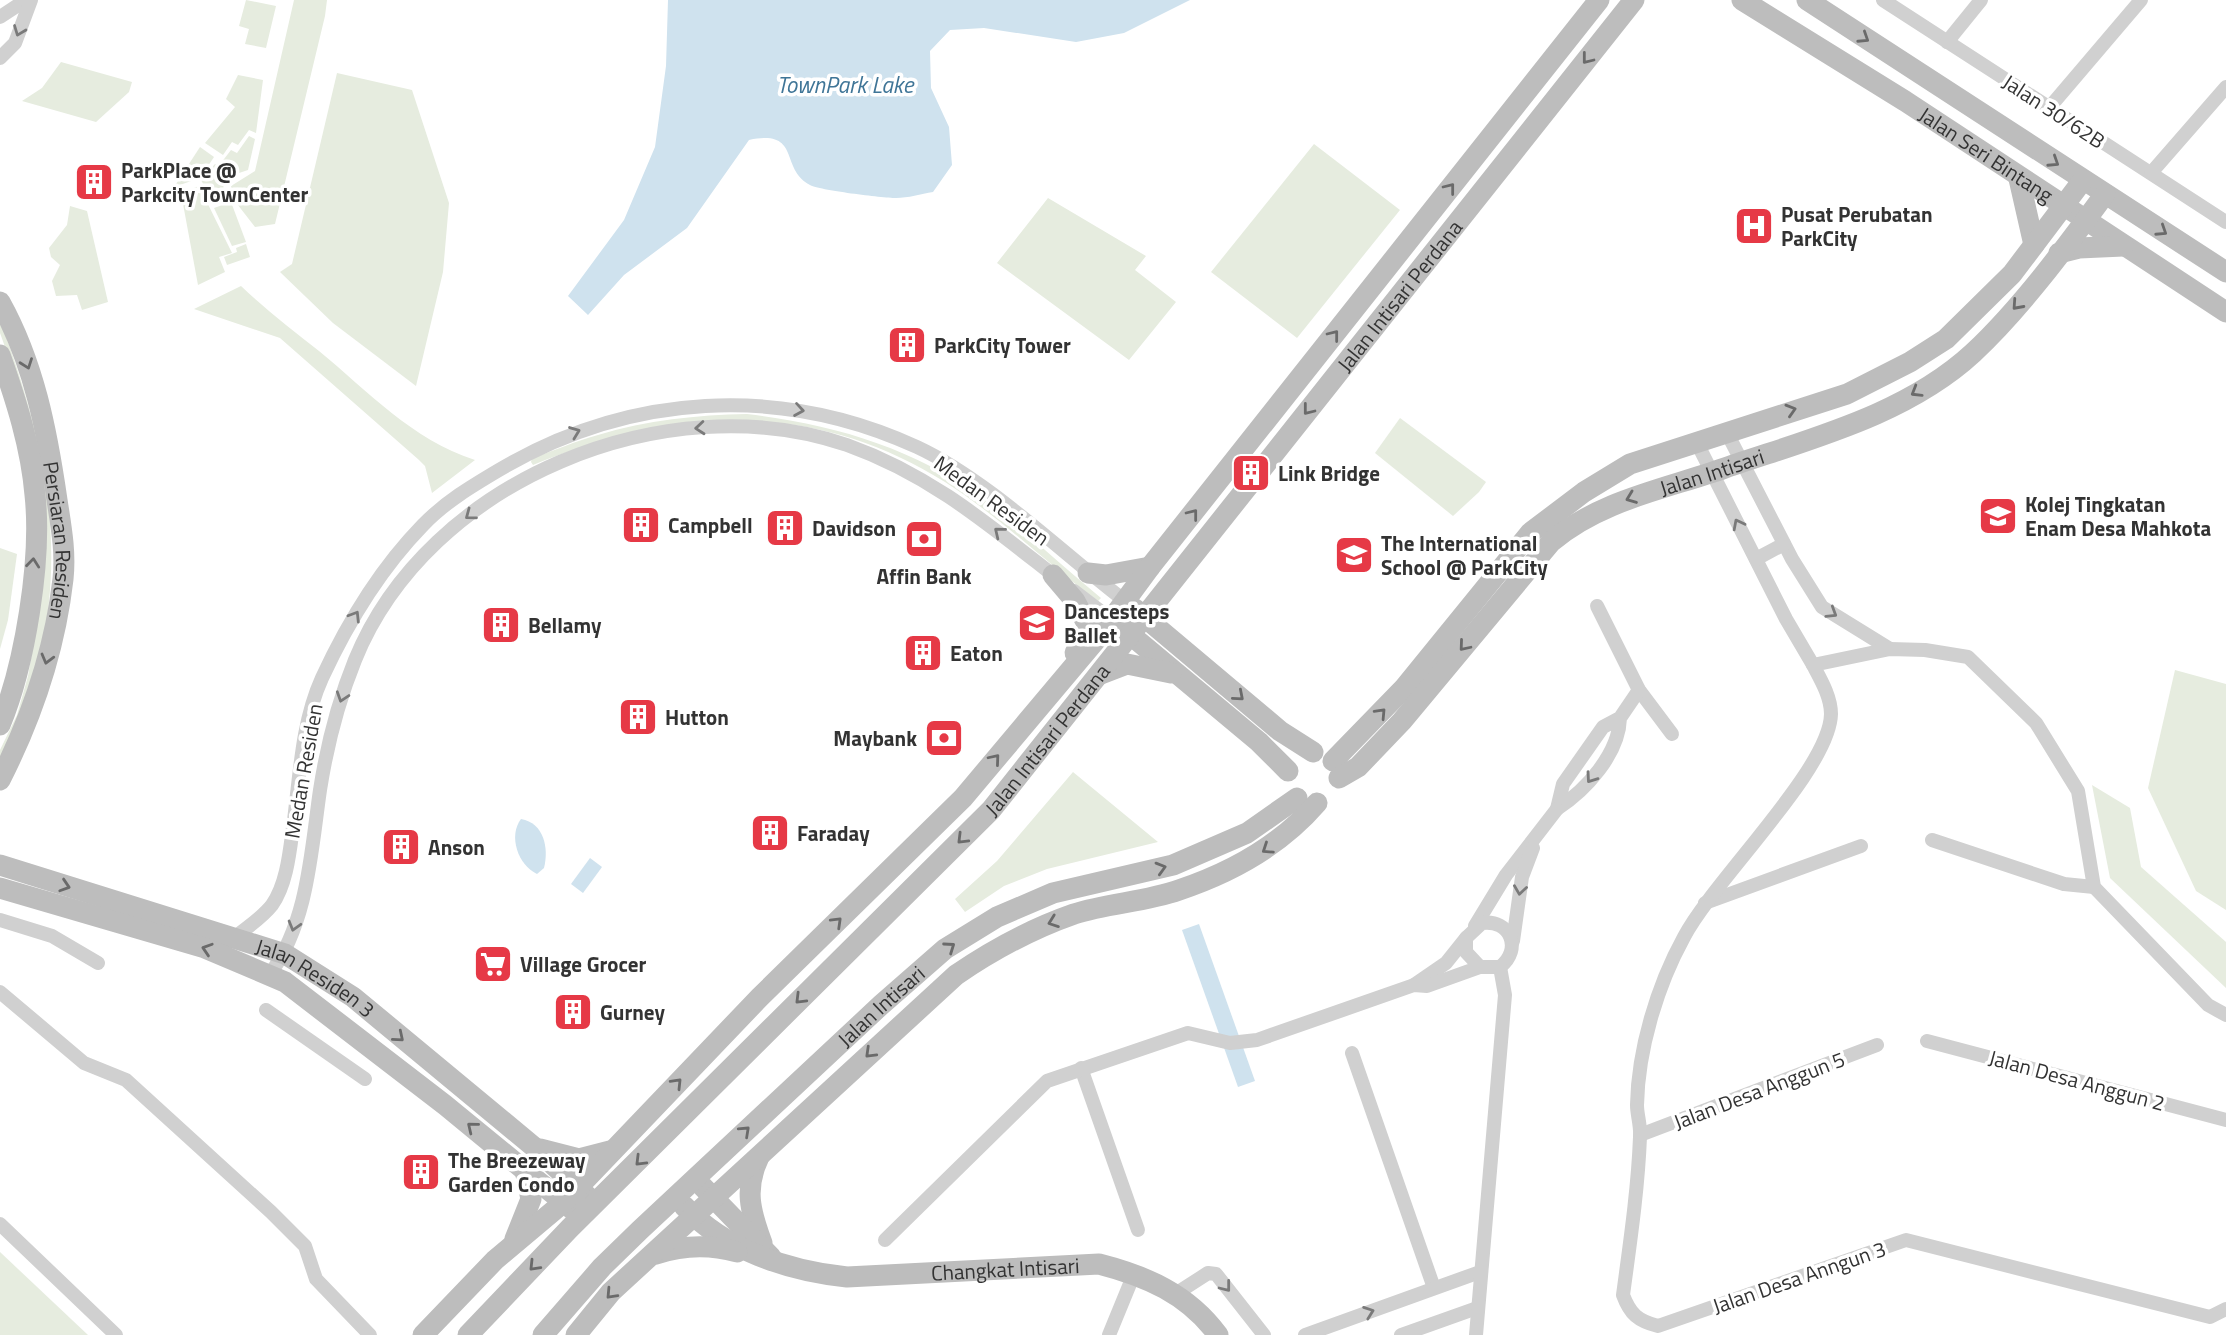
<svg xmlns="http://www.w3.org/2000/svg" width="2226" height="1335" font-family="'Titillium Web',sans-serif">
  <rect width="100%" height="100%" fill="#fff"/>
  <g fill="#e6ecdf">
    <path d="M246,0L276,6L266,48L245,44L249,29L239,26Z"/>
    <path d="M294,0H327L325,16L275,224L255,227L234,200L231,186L255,171Z"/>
    <path d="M61,62L132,82L129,92L96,122L22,101L42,88Z"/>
    <path d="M337,73L412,90L449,203L443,272L416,386L333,323L280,272L292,264Z"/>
    <path d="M238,75L263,80L256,133L249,130L238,145L232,142L223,155L205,143L235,107L226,99Z"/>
    <path d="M249,136L255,139L248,170L236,174L221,163L231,150L237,153Z"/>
    <path d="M1314,144L1400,210L1297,338L1211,272Z"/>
    <path d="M200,147L214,157L200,178L174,187Z"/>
    <path d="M215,164L234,175L224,178L223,196L212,200L201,180Z"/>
    <path d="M199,186L232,253L219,257L225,272L198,285L181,193Z"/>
    <path d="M1048,198L1146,256L1135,270L1176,302L1129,360L997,263Z"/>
    <path d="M231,202L246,242L232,246L214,208Z"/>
    <path d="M70,206L87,211L108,302L82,310L77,295L56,296L52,281L60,265L51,257L49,248L67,225Z"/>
    <path d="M246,244L250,257L227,265L224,257L237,252L236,248Z"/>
    <path d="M241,286C266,310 292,330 319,351C369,392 411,439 475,460L432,493L425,466L419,460L280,338L194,309Z"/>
    <path d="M0,320C40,427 67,536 41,650C33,689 14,728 0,766V750L17,715L28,676L42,594L9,358L0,333Z"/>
    <path d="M747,414C832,424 912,447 982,498C1023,529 1061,565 1101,598L1098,601L1083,590C1037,554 994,513 945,482C811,398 675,408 533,465L531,462L532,458C554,451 575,441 598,435C647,420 697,415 747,414Z"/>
    <path d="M1400,418L1486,482L1479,492L1453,516L1375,453Z"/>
    <path d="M0,548L17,554L8,620L0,649Z"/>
    <path d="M2175,670L2226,684V910L2196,891L2148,788Z"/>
    <path d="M1073,772L1158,842L1047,869L1004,886L965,912L955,899L997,861Z"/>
    <path d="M2092,785L2130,808L2141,867L2226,942V988L2110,878Z"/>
    <path d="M0,1252L88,1335H0Z"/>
  </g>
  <g fill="#cfe2ee">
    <path d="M668,0H1190L1124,33L1076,42L984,28L950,30L930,51L931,88L949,127L952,165L933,192C921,194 908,198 896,198C883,198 818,190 810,185C779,169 802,129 749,140L687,228L624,275L588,315L568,296L624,220L655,147L666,66Z"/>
    <path d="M521,819C544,823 549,848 544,868L537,874C518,865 508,836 521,819Z"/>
    <path d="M590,858L602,867L583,893L571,884Z"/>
    <path d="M1199,924L1255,1081L1238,1087L1182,930Z"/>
  </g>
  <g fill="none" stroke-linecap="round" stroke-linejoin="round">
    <g stroke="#d0d0d0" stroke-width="14">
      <path d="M1883,0L2226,222"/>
      <path d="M0,17L26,0"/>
      <path d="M1947,42L1981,0"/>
      <path d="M0,58L15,43L31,0"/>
      <path d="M2049,108L2141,0"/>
      <path d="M2151,173L2226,87"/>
      <path d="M1726,431L1792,559L1822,607L1890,649"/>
      <path d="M1696,441L1786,619L1813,665"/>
      <path d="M1756,559L1784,544"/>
      <path d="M1074,591L1112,620"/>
      <path d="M1597,606L1639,690L1672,734"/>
      <path d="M1620,718C1619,754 1586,790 1557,809L1563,784L1603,727L1620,718L1639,690"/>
      <path d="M1932,840L2064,884L2094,887"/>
      <path d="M1705,903L1861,846"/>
      <path d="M0,920L52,936L98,963"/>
      <path d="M1475,926L1506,875L1557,809"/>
      <path d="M234,938C246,928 262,918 272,905C288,882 290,847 294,820C300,773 302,722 322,678C347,624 381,568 423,525C445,502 472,486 499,470C629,393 780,384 917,447C988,480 1062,553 1125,601"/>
      <path d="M1513,941L1522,877L1533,848"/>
      <path d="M270,974C308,922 311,852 320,790C327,745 338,702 355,660C428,480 666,383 847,445C931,475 989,525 1058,579"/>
      <path d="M1414,985L1446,963L1466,938"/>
      <path d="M0,992L84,1063L126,1080L271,1212L305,1246L316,1279L370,1335"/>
      <path d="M266,1010L365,1079"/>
      <path d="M2226,1015L2208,1005L2094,887L2078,791L2036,723L1968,657L1925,650L1890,649L1813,665C1821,680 1831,697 1831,714C1830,769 1714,880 1684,937C1657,986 1638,1050 1637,1105C1637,1115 1641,1126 1640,1137C1638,1189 1630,1243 1623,1295C1630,1314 1638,1321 1658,1326L1906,1240L2210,1317L2226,1309"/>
      <path d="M1927,1041L2226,1120"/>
      <path d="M1352,1053L1434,1288"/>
      <path d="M1081,1068L1138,1230"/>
      <path d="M1640,1135L1877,1045"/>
      <path d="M0,1224L116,1335"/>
      <path d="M885,1240L1047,1081L1188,1033L1230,1043L1257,1040L1414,985L1427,986L1480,967H1500C1523,949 1510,919 1482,923L1466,938V952L1480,967"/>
      <path d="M1177,1293L1208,1273L1216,1274L1264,1335"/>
      <path d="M1109,1335L1134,1274"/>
      <path d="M1305,1335L1480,1272"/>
      <path d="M1401,1335L1477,1308"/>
      <path d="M1476,1335L1505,995L1500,967"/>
    </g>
    <g stroke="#bdbdbd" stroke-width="21">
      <path id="s1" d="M1742,0L1905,101L2226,312"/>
      <path d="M1807,0L2226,272"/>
      <path d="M2019,179L2034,245"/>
      <path d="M2059,253L2079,248L2123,246"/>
      <path id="s2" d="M0,302C34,363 47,431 57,500C61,526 66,552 63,579C55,649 32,717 0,780"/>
      <path d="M0,355C16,400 31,447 35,495C42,560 25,665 0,725"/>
      <path d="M1088,573L1106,575L1150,567"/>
      <path d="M1053,575L1075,601L1088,626L1075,653"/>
      <path d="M1135,609L1280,731L1313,752"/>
      <path d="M1120,626L1259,742L1288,771"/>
      <path d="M1101,674L1127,664L1171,673"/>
      <path d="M1333,761L1404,688L1530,533L1584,492L1630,464L1847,394L1910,362L1946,339L2012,274L2083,180"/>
      <path id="s3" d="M1339,778L1358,767L1402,721L1551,542C1600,500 1666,489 1725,468C1809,439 1906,415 1973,353C2021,308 2066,247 2105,194"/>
      <path id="s4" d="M0,865L285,954L353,997L534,1147L588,1197"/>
      <path d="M0,888L205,948L285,982L445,1105L573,1210"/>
      <path d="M540,1149L579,1159L610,1151"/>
      <path d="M759,1157C744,1188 750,1211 762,1243"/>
      <path d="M703,1187L771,1257"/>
      <path id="s5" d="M684,1206C725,1250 788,1271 847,1277L1099,1264C1146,1276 1188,1294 1218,1335"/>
      <path d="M515,1239L531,1199L525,1170"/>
      <path d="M656,1254C683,1245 709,1244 737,1252"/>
      <path d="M423,1335L495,1260L564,1202L760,997L963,798L1100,635L1150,567L1599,0"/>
      <path id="s6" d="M468,1335L570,1228L991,810L1634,0"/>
      <path id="s7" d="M543,1335L602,1267L640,1230L881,1005L945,949L997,917L1053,893L1173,865L1247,833L1297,798"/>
      <path d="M576,1335L611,1292L956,975C994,949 1031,929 1074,914C1108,903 1145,902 1179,890C1233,872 1280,846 1317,803"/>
    </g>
  </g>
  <defs><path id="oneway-chevron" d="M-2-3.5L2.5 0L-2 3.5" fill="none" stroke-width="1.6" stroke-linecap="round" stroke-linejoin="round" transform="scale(1.75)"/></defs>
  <g stroke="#7a7a7a">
    <use href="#oneway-chevron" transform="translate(19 31) rotate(111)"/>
    <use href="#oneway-chevron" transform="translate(799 410) rotate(9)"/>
    <use href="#oneway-chevron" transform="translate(700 428) rotate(175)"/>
    <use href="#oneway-chevron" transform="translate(575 432) rotate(-21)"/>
    <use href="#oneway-chevron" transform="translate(470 515) rotate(143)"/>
    <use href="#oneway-chevron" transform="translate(1738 524) rotate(-117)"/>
    <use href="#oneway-chevron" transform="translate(999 532) rotate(-141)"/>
    <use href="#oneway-chevron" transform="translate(1832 613) rotate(32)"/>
    <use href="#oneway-chevron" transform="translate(355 616) rotate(-58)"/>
    <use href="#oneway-chevron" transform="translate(342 697) rotate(108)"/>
    <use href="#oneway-chevron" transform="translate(1591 778) rotate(125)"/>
    <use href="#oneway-chevron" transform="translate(1520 890) rotate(98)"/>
    <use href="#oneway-chevron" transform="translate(294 926) rotate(106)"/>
    <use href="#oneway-chevron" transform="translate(1226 1287) rotate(52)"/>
    <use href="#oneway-chevron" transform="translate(1369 1312) rotate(-20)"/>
  </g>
  <g stroke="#6a6a6a">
    <use href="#oneway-chevron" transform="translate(1864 38) rotate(33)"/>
    <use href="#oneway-chevron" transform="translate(1587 59) rotate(128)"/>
    <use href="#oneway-chevron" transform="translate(2054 162) rotate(33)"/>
    <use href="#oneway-chevron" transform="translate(1450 188) rotate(-52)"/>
    <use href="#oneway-chevron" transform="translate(2162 231) rotate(33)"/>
    <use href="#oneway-chevron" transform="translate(2017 305) rotate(132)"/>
    <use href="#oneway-chevron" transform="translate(1334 335) rotate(-52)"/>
    <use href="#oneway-chevron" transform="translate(27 364) rotate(70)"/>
    <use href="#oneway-chevron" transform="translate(1916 392) rotate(149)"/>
    <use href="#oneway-chevron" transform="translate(1308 410) rotate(128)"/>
    <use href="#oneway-chevron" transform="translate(1791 410) rotate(-17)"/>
    <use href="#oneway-chevron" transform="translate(1631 498) rotate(159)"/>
    <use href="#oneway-chevron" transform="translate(1193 514) rotate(-52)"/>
    <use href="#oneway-chevron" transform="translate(33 563) rotate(-84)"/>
    <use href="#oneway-chevron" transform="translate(1464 646) rotate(130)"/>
    <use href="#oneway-chevron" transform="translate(47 659) rotate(105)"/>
    <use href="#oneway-chevron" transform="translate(1239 696) rotate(41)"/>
    <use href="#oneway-chevron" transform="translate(1381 713) rotate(-47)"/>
    <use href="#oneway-chevron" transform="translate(995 759) rotate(-50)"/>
    <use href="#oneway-chevron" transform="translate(962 839) rotate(135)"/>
    <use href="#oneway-chevron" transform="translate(1267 849) rotate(146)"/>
    <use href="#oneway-chevron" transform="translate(1161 868) rotate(-16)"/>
    <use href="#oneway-chevron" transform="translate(65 886) rotate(18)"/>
    <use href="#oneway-chevron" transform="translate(837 922) rotate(-44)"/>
    <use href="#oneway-chevron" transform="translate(1053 922) rotate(160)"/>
    <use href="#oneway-chevron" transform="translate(950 947) rotate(-35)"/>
    <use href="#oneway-chevron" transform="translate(207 949) rotate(-162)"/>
    <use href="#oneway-chevron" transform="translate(800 999) rotate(135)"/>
    <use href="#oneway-chevron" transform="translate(399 1037) rotate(40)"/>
    <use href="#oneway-chevron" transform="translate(870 1053) rotate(136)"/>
    <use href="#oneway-chevron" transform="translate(677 1083) rotate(-46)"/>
    <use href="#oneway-chevron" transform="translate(472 1127) rotate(-141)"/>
    <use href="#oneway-chevron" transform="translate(745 1131) rotate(-43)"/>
    <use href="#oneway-chevron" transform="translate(640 1161) rotate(135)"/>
    <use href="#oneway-chevron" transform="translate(534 1266) rotate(134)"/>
    <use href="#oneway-chevron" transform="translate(611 1294) rotate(133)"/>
  </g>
  <defs>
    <g id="building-square" transform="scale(2.0125)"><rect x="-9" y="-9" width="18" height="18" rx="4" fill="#e63946" stroke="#fff"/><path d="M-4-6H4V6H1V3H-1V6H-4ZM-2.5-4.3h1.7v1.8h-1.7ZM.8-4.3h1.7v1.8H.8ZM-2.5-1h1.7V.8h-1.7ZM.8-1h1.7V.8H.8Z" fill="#fff"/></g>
    <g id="hospital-square" transform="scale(2.0125)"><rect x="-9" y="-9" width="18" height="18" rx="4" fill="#e63946" stroke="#fff"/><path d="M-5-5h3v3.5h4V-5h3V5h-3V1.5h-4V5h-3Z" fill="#fff"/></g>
    <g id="school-square" transform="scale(2.0125)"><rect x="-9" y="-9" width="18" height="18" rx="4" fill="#e63946" stroke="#fff"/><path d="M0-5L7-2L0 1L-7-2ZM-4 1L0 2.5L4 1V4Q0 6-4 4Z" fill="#fff"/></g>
    <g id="bank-square" transform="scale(2.0125)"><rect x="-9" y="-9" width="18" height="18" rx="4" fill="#e63946" stroke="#fff"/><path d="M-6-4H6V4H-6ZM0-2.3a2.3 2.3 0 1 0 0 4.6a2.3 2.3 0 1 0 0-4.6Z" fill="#fff"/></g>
    <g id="supermarket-square" transform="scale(2.0125)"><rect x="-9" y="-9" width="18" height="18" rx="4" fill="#e63946" stroke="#fff"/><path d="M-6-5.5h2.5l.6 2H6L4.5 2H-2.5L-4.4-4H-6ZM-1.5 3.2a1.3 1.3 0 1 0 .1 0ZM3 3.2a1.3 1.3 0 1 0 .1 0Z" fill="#fff"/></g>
  </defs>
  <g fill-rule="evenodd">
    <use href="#building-square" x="94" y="182"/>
    <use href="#hospital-square" x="1754" y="226"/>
    <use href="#building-square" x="907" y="345"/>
    <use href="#building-square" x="1251" y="473"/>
    <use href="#school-square" x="1998" y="516"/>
    <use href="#building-square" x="641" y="525"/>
    <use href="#building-square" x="785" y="528"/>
    <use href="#bank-square" x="924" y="539"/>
    <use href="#school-square" x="1354" y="555"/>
    <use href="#school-square" x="1037" y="623"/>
    <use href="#building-square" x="501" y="625"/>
    <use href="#building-square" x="923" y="653"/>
    <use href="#building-square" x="638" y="717"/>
    <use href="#bank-square" x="944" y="738"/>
    <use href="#building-square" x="770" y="833"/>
    <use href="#building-square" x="401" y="847"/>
    <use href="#supermarket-square" x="493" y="964"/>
    <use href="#building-square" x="573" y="1012"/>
    <use href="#building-square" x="421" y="1172"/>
  </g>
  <g text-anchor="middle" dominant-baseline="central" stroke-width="7" stroke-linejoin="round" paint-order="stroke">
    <g font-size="21" fill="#333" stroke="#fff">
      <text transform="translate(2054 111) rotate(33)">Jalan 30/62B</text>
      <text stroke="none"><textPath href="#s1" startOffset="289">Jalan Seri Bintang</textPath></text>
      <text stroke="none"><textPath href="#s6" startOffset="1398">Jalan Intisari Perdana</textPath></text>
      <text stroke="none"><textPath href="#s3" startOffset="495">Jalan Intisari</textPath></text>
      <text transform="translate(992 500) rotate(36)">Medan Residen</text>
      <text stroke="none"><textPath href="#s2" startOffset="248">Persiaran Residen</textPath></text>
      <text stroke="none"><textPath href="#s6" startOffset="831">Jalan Intisari Perdana</textPath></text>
      <text transform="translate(303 771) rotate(-80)">Medan Residen</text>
      <text stroke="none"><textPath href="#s4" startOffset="336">Jalan Residen 3</textPath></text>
      <text stroke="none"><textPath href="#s7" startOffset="472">Jalan Intisari</textPath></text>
      <text transform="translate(2077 1080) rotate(15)">Jalan Desa Anggun 2</text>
      <text transform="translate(1759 1090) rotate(-21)">Jalan Desa Anggun 5</text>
      <text stroke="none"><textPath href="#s5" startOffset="340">Changkat Intisari</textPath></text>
      <text transform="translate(1799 1277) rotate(-19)">Jalan Desa Anngun 3</text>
    </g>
    <g font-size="21" font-weight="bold" fill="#333" stroke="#fff" text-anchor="start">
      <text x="121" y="170">ParkPlace @<tspan x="121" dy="24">Parkcity TownCenter</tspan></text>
      <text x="1781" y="214">Pusat Perubatan<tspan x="1781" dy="24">ParkCity</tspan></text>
      <text x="934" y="345">ParkCity Tower</text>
      <text x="1278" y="473">Link Bridge</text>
      <text x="2025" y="504">Kolej Tingkatan<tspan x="2025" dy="24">Enam Desa Mahkota</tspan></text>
      <text x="668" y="525">Campbell</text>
      <text x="812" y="528">Davidson</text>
      <text x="1381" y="543">The International<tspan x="1381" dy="24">School @ ParkCity</tspan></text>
      <text x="924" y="576" text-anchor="middle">Affin Bank</text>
      <text x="1064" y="611">Dancesteps<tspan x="1064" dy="24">Ballet</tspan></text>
      <text x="528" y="625">Bellamy</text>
      <text x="950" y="653">Eaton</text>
      <text x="665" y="717">Hutton</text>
      <text x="917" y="738" text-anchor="end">Maybank</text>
      <text x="797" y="833">Faraday</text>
      <text x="428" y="847">Anson</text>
      <text x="520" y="964">Village Grocer</text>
      <text x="600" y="1012">Gurney</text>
      <text x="448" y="1160">The Breezeway<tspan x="448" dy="24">Garden Condo</tspan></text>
    </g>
    <g font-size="23" font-style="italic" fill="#3f7597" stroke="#fff">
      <text x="845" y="84">TownPark Lake</text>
    </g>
  </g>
</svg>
